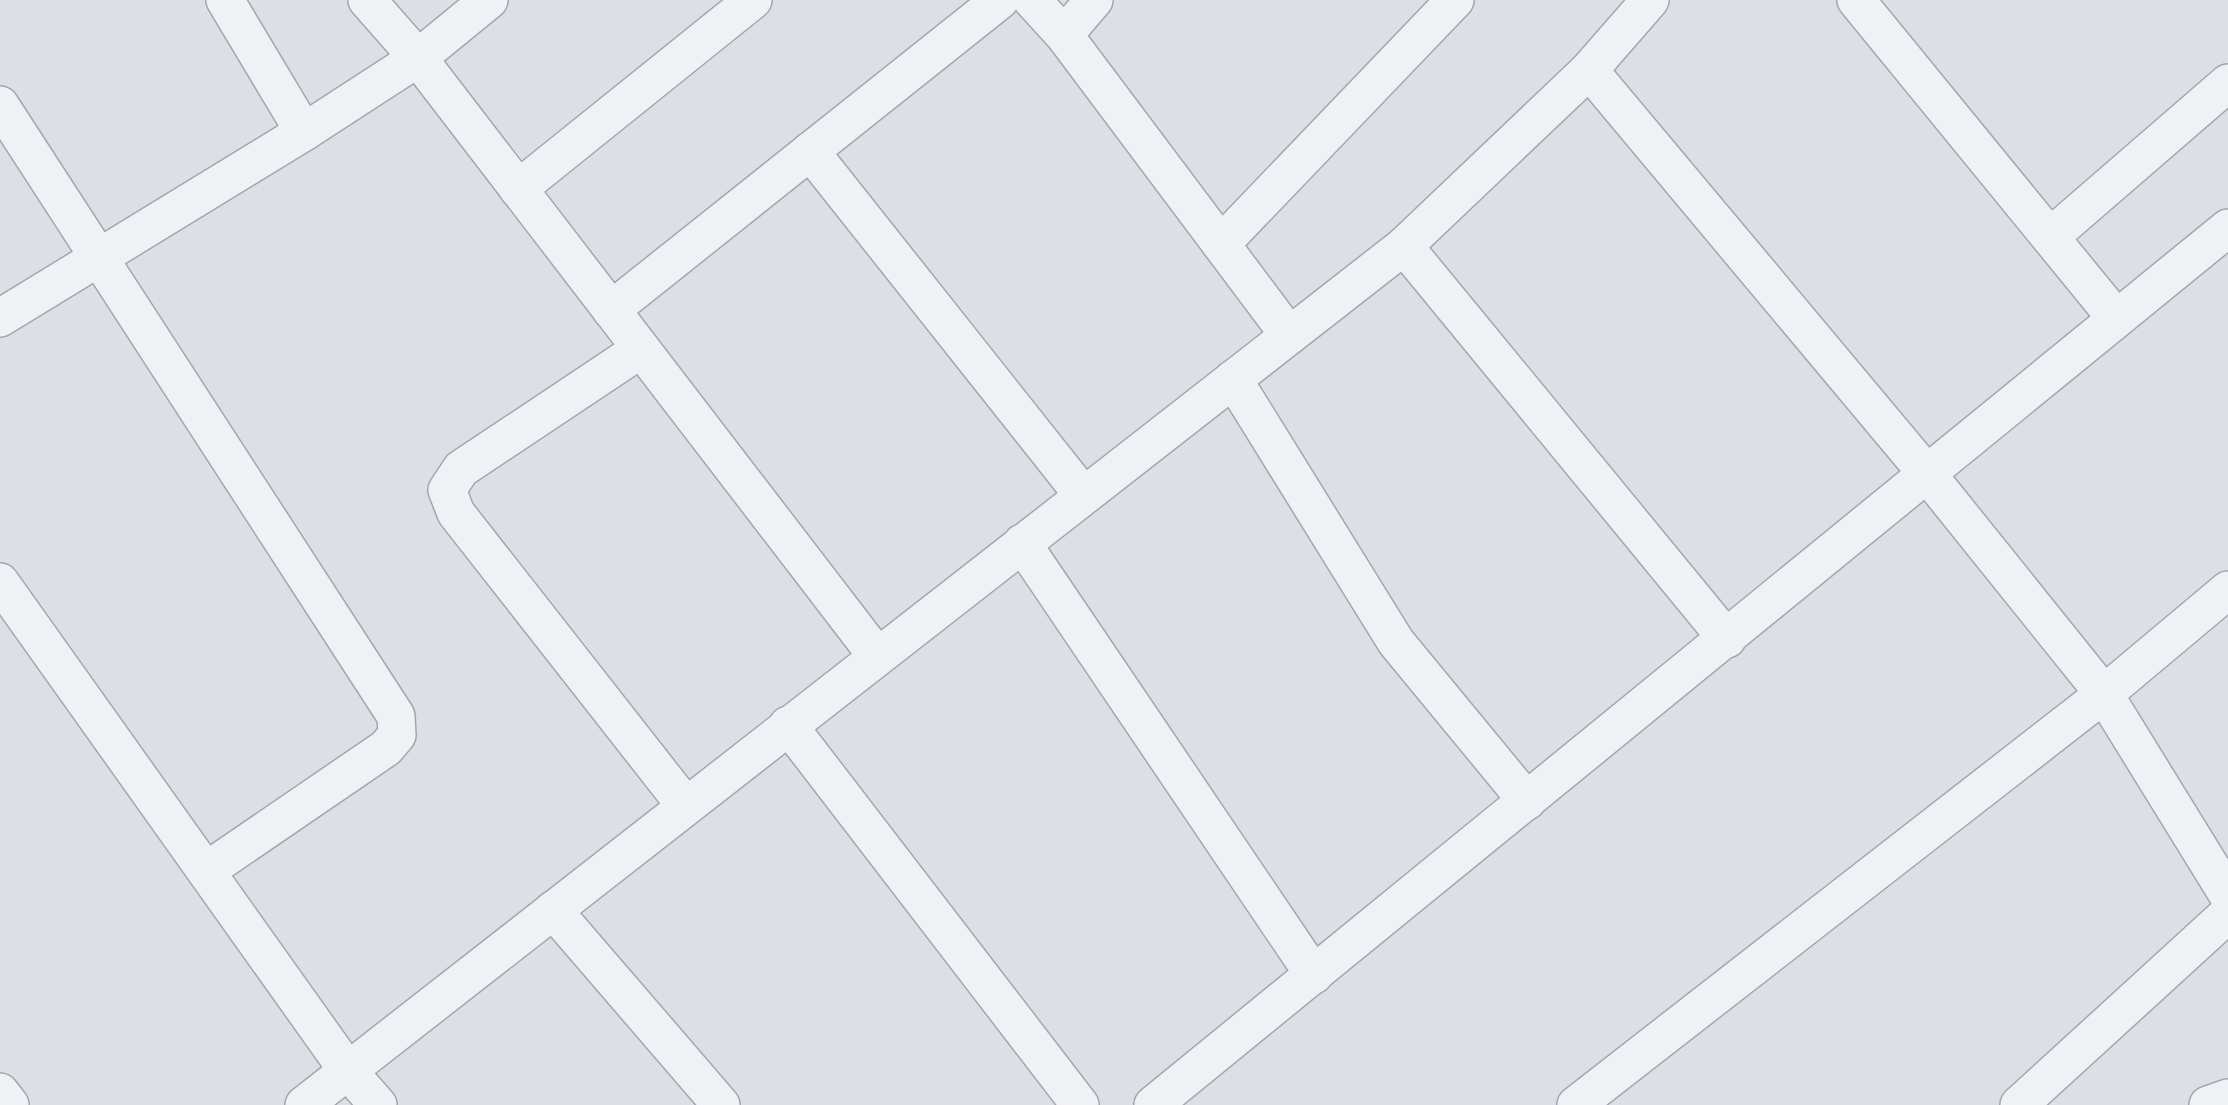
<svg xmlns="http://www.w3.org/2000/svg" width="2228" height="1105" font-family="Poppins,sans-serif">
  <rect width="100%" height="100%" fill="#dedfe6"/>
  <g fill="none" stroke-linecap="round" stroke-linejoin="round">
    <g stroke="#a4a5b0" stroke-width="40">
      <g id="minor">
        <path d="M225,0L304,132"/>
        <path d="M367,0L418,58L877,656"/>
        <path d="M1032,0L1064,35L1289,335"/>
        <path d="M1856,0L2116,318"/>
        <path d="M1064,35L1094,0"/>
        <path d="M1589,70L1928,475L2104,694L2228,895"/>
        <path d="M0,105L396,716L397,735L386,748L206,871"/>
        <path d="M810,151L1083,495"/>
        <path d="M518,189L753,0"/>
        <path d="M2050,237L2228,83"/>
        <path d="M1221,244L1455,0"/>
        <path d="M1404,246L1727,639"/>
        <path d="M611,310L1000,0"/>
        <path d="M0,318L304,132L418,58L489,0"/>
        <path d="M641,349L461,469L447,490L456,513L685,805"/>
        <path d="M1233,379L1396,642L1527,801"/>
        <path d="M1022,543L1314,975"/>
        <path d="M0,582L348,1071L378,1105"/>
        <path d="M788,725L1080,1105"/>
        <path d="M553,910L721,1105"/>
        <path d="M0,1092L10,1105"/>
        <path d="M304,1105L1404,246L1589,70L1650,0"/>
        <path d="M1153,1105L2228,228"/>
        <path d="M1576,1105L2104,694L2228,590"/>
        <path d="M2019,1105L2228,914"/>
        <path d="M2208,1105L2228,1098"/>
      </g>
    </g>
    <use href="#minor" stroke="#f0f1f5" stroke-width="37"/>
  </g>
</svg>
